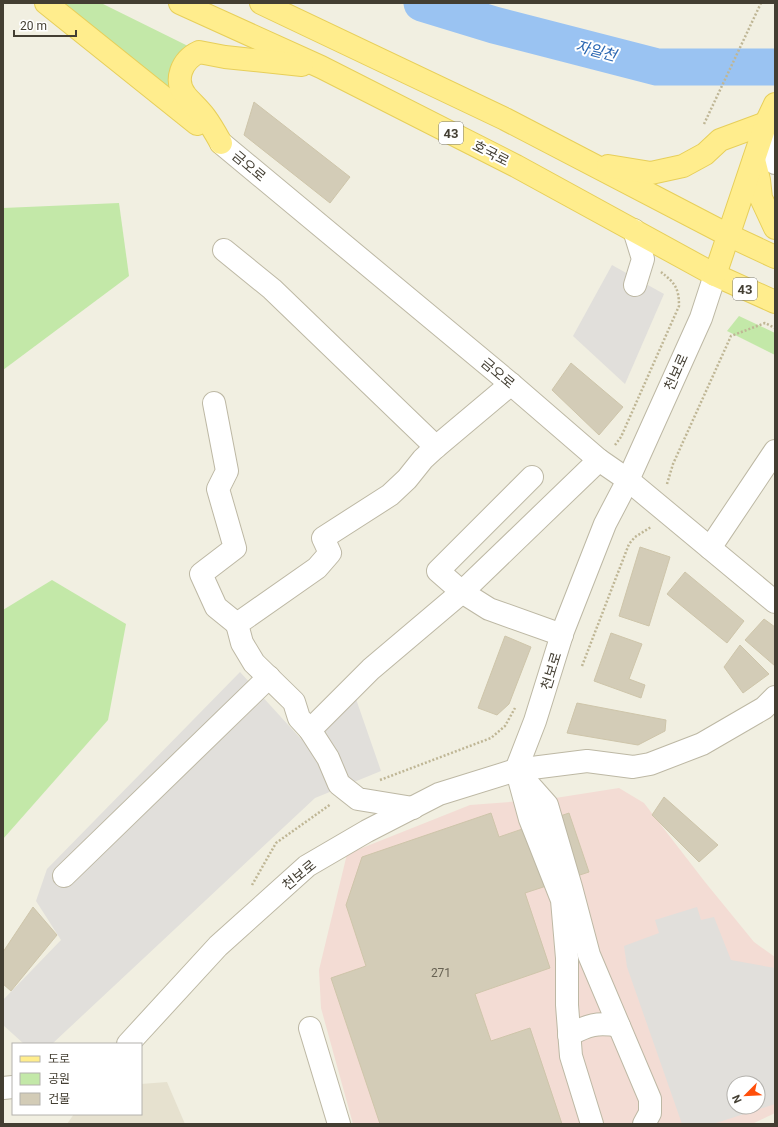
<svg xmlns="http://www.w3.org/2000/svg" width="778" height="1127" font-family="Roboto,'Noto Sans KR',sans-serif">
  <rect width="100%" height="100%" fill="#f1efe1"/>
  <path fill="#e6e1cf" d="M167,1082L185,1124H67L74,1114H141V1084Z"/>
  <path fill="#f3dcd4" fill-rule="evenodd" d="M619,788L644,803L705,882L754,942L775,957V1113L752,1124H353L321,1008L319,970L347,854L470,805L549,799ZM734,1083H758V1107H734Z"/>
  <g fill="#c3e8a8">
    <path d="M65,3H101L188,46C174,59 168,68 170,88H165Z"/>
    <path d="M119,203L129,276L3,370V208Z"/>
    <path d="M739,316L775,333V355L727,331Z"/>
    <path d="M52,580L126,624L108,720L3,839V610Z"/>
  </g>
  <g fill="#e1dfdb" fill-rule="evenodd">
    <path d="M612,265L664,294L625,384L573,336Z"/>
    <path d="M240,672L301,739L356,699L381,771L315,798L52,1044H24L3,1025V1000L61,940L36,901L47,869Z"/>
    <path d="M697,907L701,920L714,917L731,960L775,968V1104L713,1124H682L627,967L624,946L659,933L655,920ZM734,1083H758V1107H734Z"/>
  </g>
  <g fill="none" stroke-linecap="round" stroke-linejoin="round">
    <path stroke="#9ac3f2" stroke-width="37" d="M422,3L494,25L657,67H775"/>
  </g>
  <g fill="#d3ccb7" stroke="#cec5aa">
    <path d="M254,102L350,177L330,203L244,135Z"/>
    <path d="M571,363L623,407L599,435L552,390Z"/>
    <path d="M640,547L670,557L649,626L619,616Z"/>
    <path d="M685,572L744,621L727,643L667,594Z"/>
    <path d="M764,619L775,627V666L745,640Z"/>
    <path d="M611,633L642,644L629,679L645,685L641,698L594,681Z"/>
    <path d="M505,636L531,647L509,704L497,715L478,708Z"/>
    <path d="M740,645L769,674L743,693L724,667Z"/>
    <path d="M577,703L666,720L665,731L638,745L567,733Z"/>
    <path d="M664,797L718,845L699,862L652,815Z"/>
    <path d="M491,813L499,837L569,813L589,872L525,893L550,968L475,994L491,1041L530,1028L562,1124H380L331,978L366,966L346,905L362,857Z"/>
    <path d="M33,907L57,935L11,991L3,984V952Z"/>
  </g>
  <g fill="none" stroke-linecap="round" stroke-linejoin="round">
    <g stroke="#bdb8a4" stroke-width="24">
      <g id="minor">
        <path d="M766,123L775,163"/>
        <path d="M221,143L511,384L599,460L628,480L775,602"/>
        <path d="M634,230L643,259L635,285"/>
        <path d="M224,250L272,289L436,447"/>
        <path d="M214,403L227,471L218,489L235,548L201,574L216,607L237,624"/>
        <path d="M532,477L438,571L462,592L489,609L562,635"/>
        <path d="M710,548L775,451"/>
        <path d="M310,730L371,669L462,592L599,460"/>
        <path d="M516,770L535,721L563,631L605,524L628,480L701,318L715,275"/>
        <path d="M516,770L547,805L571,887L589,955L650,1099V1113L644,1124"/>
        <path d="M518,775L530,819L562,900L567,958V1005L571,1056L592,1124"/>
        <path d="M413,808L358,799L339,784L328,758L310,730L299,718L294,702L254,663L242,643L237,624L317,568L330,553L323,538L390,495L407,479L423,459L436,447L511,384"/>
        <path d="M64,876L269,677"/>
        <path d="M310,1028L339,1124"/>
        <path d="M569,1035C588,1025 597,1022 619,1026"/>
        <path d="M128,1044L218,946L307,866L367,831L439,794L516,770L587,761L633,767L650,764L702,744L764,708L775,697"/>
        <path d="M3,1088L13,1087"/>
      </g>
    </g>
    <g stroke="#e7cf5a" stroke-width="24">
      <g id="major">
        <path d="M46,3L197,124"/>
        <path d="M180,3L321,67L516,166L715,275L775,302"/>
        <path d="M261,3L505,119L728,235L775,257"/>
        <path d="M221,143C216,134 211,125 205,117C199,109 192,103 186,96C173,80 182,60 199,52L225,57L302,65"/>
        <path d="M754,160L759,180L761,198L775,228"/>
        <path d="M608,166L651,173L683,166L705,154L720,140L766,123"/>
        <path d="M715,275L766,123L775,104"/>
      </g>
    </g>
    <g stroke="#bfb695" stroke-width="2.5" stroke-dasharray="2 2" stroke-linecap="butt">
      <path d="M704,124L761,3"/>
      <path d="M615,445L621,437L679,306C679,288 675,283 661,272"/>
      <path d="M667,484L673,464L731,336L765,323L775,328"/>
      <path d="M582,666L629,544L635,537L651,527"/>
      <path d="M380,780L491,738L505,726L515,708"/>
      <path d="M252,885L276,843L331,804"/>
    </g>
    <use href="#minor" stroke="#fff" stroke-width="22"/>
    <use href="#major" stroke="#ffed8d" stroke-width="22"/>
  </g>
  <g text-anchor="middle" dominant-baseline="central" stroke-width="4" stroke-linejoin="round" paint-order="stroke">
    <g font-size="12" fill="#676253">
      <text x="441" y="973">271</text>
    </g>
    <g fill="#fff" stroke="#7b7870" stroke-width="1">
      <rect x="439" y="122" width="24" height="22" rx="3"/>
      <rect x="733" y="278" width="24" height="22" rx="3"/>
    </g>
    <g font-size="13" font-weight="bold" fill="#433e32">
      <text x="451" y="133">43</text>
      <text x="745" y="289">43</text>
    </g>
    <g font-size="14" fill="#433e32" stroke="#fff">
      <text transform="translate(491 153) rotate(27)">호국로</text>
      <text transform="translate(249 166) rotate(40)">금오로</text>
      <text transform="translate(676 372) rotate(-66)">천보로</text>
      <text transform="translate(498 373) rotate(40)">금오로</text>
      <text transform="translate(551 671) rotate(-73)">천보로</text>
      <text transform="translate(299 875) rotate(-39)">천보로</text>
    </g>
    <g font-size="15" font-style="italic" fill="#2966b1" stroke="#fff">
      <text transform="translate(596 51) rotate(15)">자일천</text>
    </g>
  </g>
  <rect width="778" height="1127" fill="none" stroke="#433e32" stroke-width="8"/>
  <rect x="12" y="1043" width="130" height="72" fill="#ffffff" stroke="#b4b2ad"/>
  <rect x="20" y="1056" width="20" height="6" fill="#ffed8d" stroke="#b4b2ad"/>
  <text x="48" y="1063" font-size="12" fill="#433e32">도로</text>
  <rect x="20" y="1073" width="20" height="12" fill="#c3e8a8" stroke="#b4b2ad"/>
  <text x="48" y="1083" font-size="12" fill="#433e32">공원</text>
  <rect x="20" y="1093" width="20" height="12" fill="#d3ccb7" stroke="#b4b2ad"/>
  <text x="48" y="1103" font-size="12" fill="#433e32">건물</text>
  <g transform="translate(746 1095) rotate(246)"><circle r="19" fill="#ffffff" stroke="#b4b2ad"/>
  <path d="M0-3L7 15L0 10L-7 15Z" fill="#ff4f0b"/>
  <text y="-6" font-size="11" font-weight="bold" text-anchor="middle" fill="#433e32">N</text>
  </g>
  <path d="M14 30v6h62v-6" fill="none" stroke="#433e32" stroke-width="2"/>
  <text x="20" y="30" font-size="12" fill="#433e32" stroke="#ffffff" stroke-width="3" paint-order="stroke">20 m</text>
</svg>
